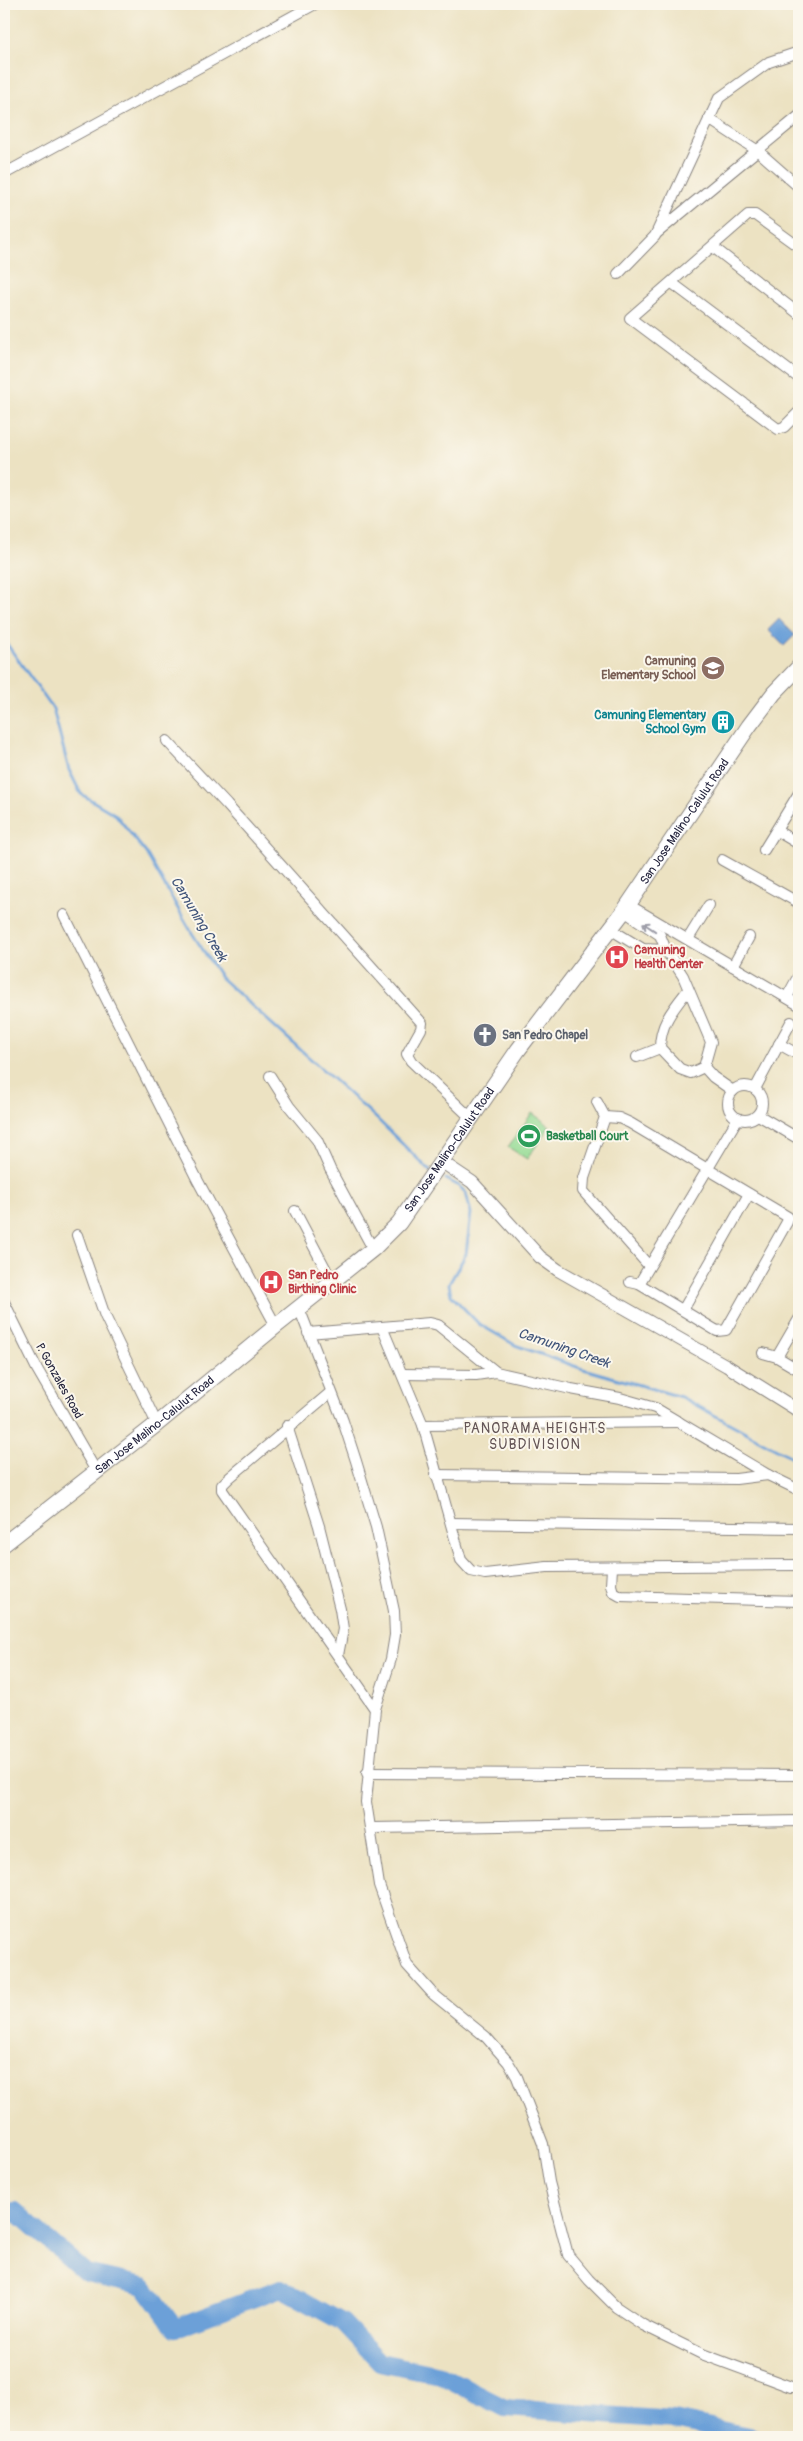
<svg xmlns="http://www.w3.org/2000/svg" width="803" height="2441" font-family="Pangolin,sans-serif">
  <rect width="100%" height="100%" fill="#fbf7ec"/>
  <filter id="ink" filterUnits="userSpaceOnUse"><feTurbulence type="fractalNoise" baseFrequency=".02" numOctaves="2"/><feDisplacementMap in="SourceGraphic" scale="10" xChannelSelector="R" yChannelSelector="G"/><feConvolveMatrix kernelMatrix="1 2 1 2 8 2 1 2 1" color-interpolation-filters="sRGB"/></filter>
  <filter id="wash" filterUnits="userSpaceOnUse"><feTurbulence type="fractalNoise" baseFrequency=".0096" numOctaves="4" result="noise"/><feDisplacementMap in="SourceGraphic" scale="20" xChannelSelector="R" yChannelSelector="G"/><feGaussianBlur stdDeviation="1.12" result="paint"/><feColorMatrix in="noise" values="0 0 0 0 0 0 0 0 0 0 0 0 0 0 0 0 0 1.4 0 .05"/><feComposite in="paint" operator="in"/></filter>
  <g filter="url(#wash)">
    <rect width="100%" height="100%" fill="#ece2c2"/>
    <path fill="#96dc95" stroke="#5c7f68" d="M532,1113L550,1126L527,1159L508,1147Z"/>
    <path fill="#6ca0d8" stroke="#47618a" d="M779,619L795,635L784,646L768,630Z"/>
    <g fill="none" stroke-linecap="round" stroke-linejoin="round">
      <g stroke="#6ca0d8" stroke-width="3">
        <path d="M4,640L53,709L69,770L81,794L116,815L146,853L192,933L221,978L375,1117L430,1171"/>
        <path d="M446,1179L459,1186L466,1193L471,1213L466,1254L449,1284L451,1295L479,1324L515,1345L580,1368L681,1397L799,1461"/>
      </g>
      <path stroke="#6ca0d8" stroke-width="18" d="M4,2217L15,2211L86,2273L144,2286L175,2328L281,2288L342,2322L380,2362L440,2375L505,2408L674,2420L753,2437"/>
    </g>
  </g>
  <g filter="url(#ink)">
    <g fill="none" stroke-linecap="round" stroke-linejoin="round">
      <g stroke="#87827e" stroke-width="12">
        <g id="minor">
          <path d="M709,119L758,151L799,187"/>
          <path d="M4,174L315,4"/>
          <path d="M657,233L799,116"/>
          <path d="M713,247L799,314"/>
          <path d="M799,247L755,215H748L630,318L778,429L784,427L799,412"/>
          <path d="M618,274L655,236L719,98L769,62L799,52"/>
          <path d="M672,283L799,378"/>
          <path d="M167,741L227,805L422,1023L421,1029L407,1054L411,1061L472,1119"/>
          <path d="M777,831L799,844"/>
          <path d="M764,850L799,793"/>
          <path d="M722,860L799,903"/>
          <path d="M627,904L799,1005"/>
          <path d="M624,911L660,935L666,950L683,976L711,1042L704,1067L713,1077L733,1091"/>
          <path d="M64,915L198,1181L276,1326"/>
          <path d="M610,929L643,949L666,950"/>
          <path d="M688,939L709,905"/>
          <path d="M733,966L749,937"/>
          <path d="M688,990C673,1009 660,1024 660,1048L680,1069L691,1073L704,1067"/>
          <path d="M787,997L799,975"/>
          <path d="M779,1044L799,1055"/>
          <path d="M637,1057L660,1048"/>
          <path d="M270,1076L289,1106L317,1140L330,1169L373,1249"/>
          <circle cx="745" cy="1103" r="17"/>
          <path d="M755,1089L791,1022"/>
          <path d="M597,1102L605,1117L584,1178L583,1191L649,1266"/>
          <path d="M758,1115L799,1139"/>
          <path d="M605,1117L619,1118L630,1123L788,1217L787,1222L726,1330L717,1331L639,1284"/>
          <path d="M295,1211L332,1281"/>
          <path d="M77,1235L105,1316L157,1424"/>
          <path d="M630,1282L639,1284L738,1118"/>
          <path d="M4,1302L37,1369L96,1471"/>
          <path d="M299,1308L343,1421L356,1461L376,1527L394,1611L395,1635L391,1659L375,1709L366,1802L379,1885L407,1965L433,1994L486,2037L508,2062L517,2077L543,2144L549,2182L568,2255L589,2280L616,2307L643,2325L702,2354L791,2387H799"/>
          <path d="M683,1310L749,1194"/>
          <path d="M382,1327L423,1425L461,1560L471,1571L485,1574L547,1567L799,1565"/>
          <path d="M308,1333L430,1323L438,1325L496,1372L571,1389L620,1398L655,1408L768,1475L799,1490"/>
          <path d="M763,1353L777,1357L799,1370"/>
          <path d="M777,1357L799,1319"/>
          <path d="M403,1374L476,1375L496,1372"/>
          <path d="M331,1392L229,1478L222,1485V1490L375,1709"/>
          <path d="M423,1425L679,1422"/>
          <path d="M287,1426L319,1526L340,1609L343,1629L338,1655"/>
          <path d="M436,1475L736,1479L768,1475"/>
          <path d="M451,1523L799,1528"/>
          <path d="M612,1568L611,1585L613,1592L620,1596L799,1601"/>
          <path d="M367,1773L799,1775"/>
          <path d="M372,1828L799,1821"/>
        </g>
      </g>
      <g stroke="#87827e" stroke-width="14">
        <path id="tertiary" d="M442,1162L472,1182L540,1257L558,1270L727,1366L799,1411"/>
      </g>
      <g stroke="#87827e" stroke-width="17">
        <g id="secondary">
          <path id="s1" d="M4,1544L157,1424L276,1326L373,1249L399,1223L518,1050L624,911L749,726L774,693L799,667"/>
        </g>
      </g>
      <use href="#minor" stroke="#fff" stroke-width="10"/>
      <use href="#tertiary" stroke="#fff" stroke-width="12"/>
      <use href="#secondary" stroke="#fff" stroke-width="15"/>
    </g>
    <defs><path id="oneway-shaft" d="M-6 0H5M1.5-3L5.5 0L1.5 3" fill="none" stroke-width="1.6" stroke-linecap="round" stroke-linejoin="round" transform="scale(1.25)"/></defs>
    <use stroke="#9c9ca7" href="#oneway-shaft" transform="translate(649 927) rotate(-146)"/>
  </g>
  <defs>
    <g id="school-disc" transform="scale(1.25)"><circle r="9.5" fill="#8d6e63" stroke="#fbf7ec"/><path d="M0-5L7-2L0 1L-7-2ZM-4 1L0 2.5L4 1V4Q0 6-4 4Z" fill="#fff"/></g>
    <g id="building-disc" transform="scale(1.25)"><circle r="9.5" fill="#0f9aa8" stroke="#fbf7ec"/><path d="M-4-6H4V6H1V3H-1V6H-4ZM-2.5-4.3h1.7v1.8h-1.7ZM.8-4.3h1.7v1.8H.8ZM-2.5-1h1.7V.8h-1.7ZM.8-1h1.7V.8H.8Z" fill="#fff"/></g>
    <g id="hospital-disc" transform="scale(1.25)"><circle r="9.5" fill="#e0444e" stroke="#fbf7ec"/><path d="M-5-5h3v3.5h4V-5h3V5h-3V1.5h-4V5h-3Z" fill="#fff"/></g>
    <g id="church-disc" transform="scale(1.25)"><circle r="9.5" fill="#6b7280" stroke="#fbf7ec"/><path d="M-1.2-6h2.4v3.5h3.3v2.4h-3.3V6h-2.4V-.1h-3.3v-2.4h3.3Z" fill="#fff"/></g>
    <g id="stadium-disc" transform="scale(1.25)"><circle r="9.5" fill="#2e9e5b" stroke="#fbf7ec"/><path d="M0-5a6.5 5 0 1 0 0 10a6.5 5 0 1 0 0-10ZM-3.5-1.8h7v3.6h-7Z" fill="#fff"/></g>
  </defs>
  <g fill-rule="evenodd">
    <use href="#school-disc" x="713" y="668"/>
    <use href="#building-disc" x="723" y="722"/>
    <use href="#hospital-disc" x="617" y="957"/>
    <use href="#church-disc" x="485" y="1035"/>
    <use href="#stadium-disc" x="529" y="1136"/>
    <use href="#hospital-disc" x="271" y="1282"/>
  </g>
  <g text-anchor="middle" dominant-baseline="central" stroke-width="4" stroke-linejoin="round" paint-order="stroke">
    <g font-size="12" font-weight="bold" fill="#785e54" stroke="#fbf7ec" text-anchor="end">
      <text x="696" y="661">Camuning<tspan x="696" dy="14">Elementary School</tspan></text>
    </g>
    <g font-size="12" font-weight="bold" fill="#0d838f" stroke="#fbf7ec" text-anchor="end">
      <text x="706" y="715">Camuning Elementary<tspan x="706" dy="14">School Gym</tspan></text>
    </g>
    <g font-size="12" fill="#22223b" stroke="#fbf7ec">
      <text stroke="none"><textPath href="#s1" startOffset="1002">San Jose Malino-Calulut Road</textPath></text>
      <text stroke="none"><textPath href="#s1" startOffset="598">San Jose Malino-Calulut Road</textPath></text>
      <text transform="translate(59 1381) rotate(61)">P. Gonzales Road</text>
      <text stroke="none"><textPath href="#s1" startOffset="192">San Jose Malino-Calulut Road</textPath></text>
    </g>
    <g font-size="12" font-weight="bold" fill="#be3a42" stroke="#fbf7ec" text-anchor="start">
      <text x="634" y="950">Camuning<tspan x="634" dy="14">Health Center</tspan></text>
      <text x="288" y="1275">San Pedro<tspan x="288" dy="14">Birthing Clinic</tspan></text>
    </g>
    <g font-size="12" font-weight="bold" fill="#5b616d" stroke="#fbf7ec" text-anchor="start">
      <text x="502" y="1035">San Pedro Chapel</text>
    </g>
    <g font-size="12" font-weight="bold" fill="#27864d" stroke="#fbf7ec" text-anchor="start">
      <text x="546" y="1136">Basketball Court</text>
    </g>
    <g font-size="14" font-style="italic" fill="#40547a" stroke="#fbf7ec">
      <text transform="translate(199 919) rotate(59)">Camuning Creek</text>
      <text transform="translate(564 1348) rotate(19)">Camuning Creek</text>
    </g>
    <g font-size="14" letter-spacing="1" fill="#635455" stroke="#fbf7ec">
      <text x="535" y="1428">PANORAMA HEIGHTS<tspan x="535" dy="16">SUBDIVISION</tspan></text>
    </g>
  </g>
  <rect width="803" height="2441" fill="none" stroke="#fbf7ec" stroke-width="20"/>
</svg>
